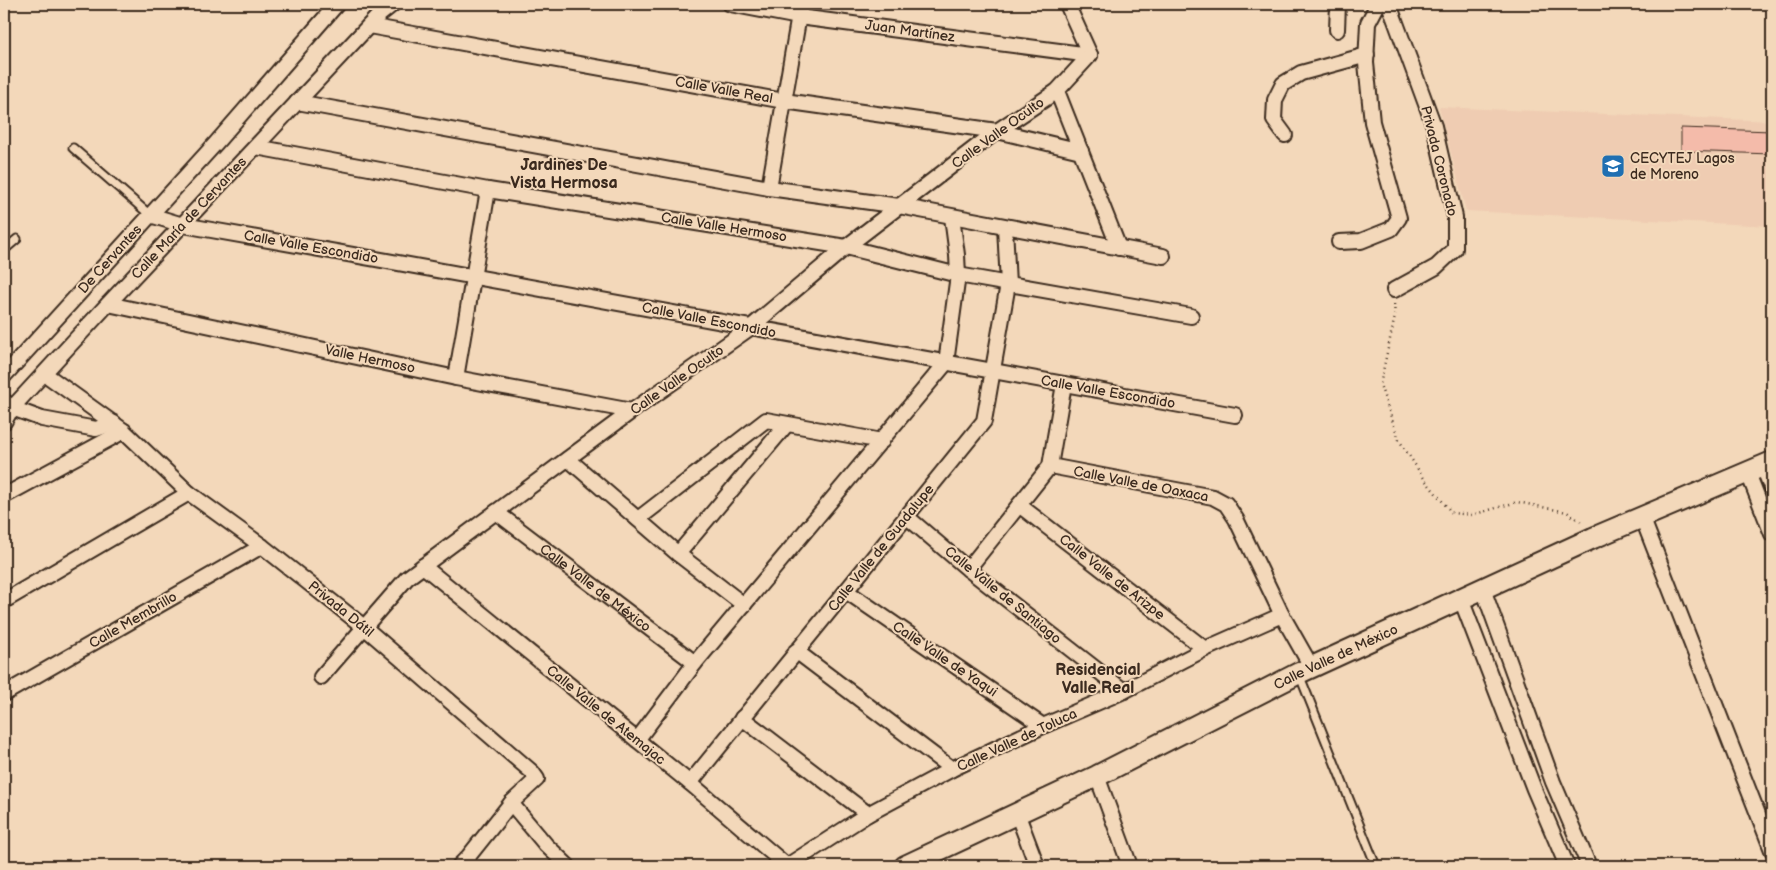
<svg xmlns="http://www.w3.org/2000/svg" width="1776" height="870" font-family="'Balsamiq Sans',sans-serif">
  <rect width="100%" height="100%" fill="#f3d8ba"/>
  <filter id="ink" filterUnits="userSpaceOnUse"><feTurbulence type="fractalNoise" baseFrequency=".02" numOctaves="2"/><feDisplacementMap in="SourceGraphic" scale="10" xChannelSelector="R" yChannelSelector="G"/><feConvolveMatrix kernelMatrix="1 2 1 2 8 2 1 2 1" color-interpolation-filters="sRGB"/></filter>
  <g filter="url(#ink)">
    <path fill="#efccb2" d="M1439,107L1772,121V226L1466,211Z"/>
    <path fill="#f4bbaa" stroke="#3b2a1e" d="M1681,128L1772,131V154L1681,151Z"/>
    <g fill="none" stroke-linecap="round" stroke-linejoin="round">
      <g stroke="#3b2a1e" stroke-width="11">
        <g id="lane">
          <path d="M73,148L150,215"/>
          <path d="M4,250L17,239"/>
          <path d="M1299,674L1376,866"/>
        </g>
      </g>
      <g stroke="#3b2a1e" stroke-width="18">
        <g id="street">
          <path d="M730,4L799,17L1090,55"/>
          <path d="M1067,4L1090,55"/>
          <path d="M1389,4L1434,126L1455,217V249L1436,267L1394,290"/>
          <path d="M369,26L784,101L997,131L1081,151"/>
          <path d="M1337,30L1338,4"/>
          <path d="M1057,91L1119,248"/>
          <path d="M297,102L769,188L899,206L1163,256"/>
          <path d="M1285,135L1274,120L1275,100L1283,84L1301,73L1367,55"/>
          <path d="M256,147L488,190L846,247L958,275L1191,316"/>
          <path d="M769,188L801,4"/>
          <path d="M150,215L183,225C534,286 884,352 1235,415"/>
          <path d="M1339,242L1361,241L1391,229L1399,218L1372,122L1366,63L1368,23L1378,4"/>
          <path d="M108,304L456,378L632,411"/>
          <path d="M45,374L124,431L189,493L262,546L364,627L532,772L537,779L511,803L546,845L568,866"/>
          <path d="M4,376L216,143L337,4"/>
          <path d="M456,378L488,190"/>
          <path d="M4,401L12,408L42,419L96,429L114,423"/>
          <path d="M4,422L12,408L108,304L378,16L393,4"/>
          <path d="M568,459L678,554L744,605"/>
          <path d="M1050,466L1213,497L1226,504L1236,519L1282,615L1312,668"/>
          <path d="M1763,467L1772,489"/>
          <path d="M1748,473L1772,534"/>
          <path d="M4,496L124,431"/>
          <path d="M1019,505L1205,649"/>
          <path id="s1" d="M496,512L695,663"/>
          <path d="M906,516L968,569L1124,691"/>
          <path d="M1642,517L1772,850"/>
          <path d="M638,519L766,420L882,441"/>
          <path d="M678,554L787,424"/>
          <path d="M423,566L690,783L787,866"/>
          <path d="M968,569L1050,466L1064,384"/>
          <path d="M1483,589L1553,782L1589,866"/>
          <path d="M846,591L1043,726"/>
          <path d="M1461,599L1534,789L1567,866"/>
          <path d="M4,601L189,493"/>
          <path d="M796,651L952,769"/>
          <path d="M321,677L407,578L632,411L750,328L846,247L997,131L1057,91L1090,55"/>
          <path d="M4,694L262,546"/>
          <path d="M742,718L868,814"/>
          <path d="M637,740L695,663L946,363L958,275L957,255L952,217"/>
          <path d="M1097,776L1130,866"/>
          <path d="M690,783L984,421L1008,284L1005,227"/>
          <path d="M1017,813L1037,866"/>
          <path d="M459,866L468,857L511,803"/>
          <path d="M787,866L868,814L952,769L1043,726L1124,691L1205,649L1282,615"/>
        </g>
      </g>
      <g stroke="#3b2a1e" stroke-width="24">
        <g id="secondary">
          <path id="s2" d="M905,866L1097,776L1299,673L1593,538L1772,462"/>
        </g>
      </g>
      <path stroke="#3b2a1e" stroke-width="2.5" stroke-dasharray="1 4" stroke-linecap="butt" d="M1394,304L1395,316L1380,385L1399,440L1425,480L1452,513L1472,515L1517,502L1567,512L1584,524"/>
      <use href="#lane" stroke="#f3d8ba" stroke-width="7"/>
      <use href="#street" stroke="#f3d8ba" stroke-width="14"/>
      <use href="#secondary" stroke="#f3d8ba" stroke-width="20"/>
    </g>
  </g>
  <defs>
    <g id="school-square" transform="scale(1.25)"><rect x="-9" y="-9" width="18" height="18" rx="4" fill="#1f6fb2" stroke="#f3d8ba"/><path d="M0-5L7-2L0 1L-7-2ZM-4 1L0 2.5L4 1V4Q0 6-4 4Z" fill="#fff"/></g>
  </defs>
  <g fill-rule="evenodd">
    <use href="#school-square" x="1613" y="166"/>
  </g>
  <g text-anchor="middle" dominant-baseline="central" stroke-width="4" stroke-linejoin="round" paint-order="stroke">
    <g font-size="14" fill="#3b2a1e" stroke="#f3d8ba">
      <text transform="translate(910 31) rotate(8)">Juan Martínez</text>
      <text transform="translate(724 90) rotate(10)">Calle Valle Real</text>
      <text transform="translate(998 133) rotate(-36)">Calle Valle Oculto</text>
      <text transform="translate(1439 161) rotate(76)">Privada Coronado</text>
      <text transform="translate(189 218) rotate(-47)">Calle María de Cervantes</text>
      <text transform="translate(724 227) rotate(9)">Calle Valle Hermoso</text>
      <text transform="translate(311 247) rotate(10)">Calle Valle Escondido</text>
      <text transform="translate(110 259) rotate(-48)">De Cervantes</text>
      <text transform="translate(709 320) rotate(11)">Calle Valle Escondido</text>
      <text transform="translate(370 359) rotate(12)">Valle Hermoso</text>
      <text transform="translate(677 380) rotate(-35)">Calle Valle Oculto</text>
      <text transform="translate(1108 392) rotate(10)">Calle Valle Escondido</text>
      <text transform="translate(1141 484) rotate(11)">Calle Valle de Oaxaca</text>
      <text transform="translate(881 548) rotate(-51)">Calle Valle de Guadalupe</text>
      <text transform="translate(1112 577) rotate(38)">Calle Valle de Arizpe</text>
      <text stroke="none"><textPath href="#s1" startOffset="125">Calle Valle de México</textPath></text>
      <text transform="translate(1003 595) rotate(39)">Calle Valle de Santiago</text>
      <text transform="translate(341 609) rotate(39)">Privada Dátil</text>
      <text transform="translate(133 620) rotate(-30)">Calle Membrillo</text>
      <text stroke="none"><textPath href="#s2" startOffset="479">Calle Valle de México</textPath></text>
      <text transform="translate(945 659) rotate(34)">Calle Valle de Yaqui</text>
      <text transform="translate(606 715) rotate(39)">Calle Valle de Atemajac</text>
      <text transform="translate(1017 740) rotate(-25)">Calle Valle de Toluca</text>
    </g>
    <g font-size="14" fill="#3b2a1e" stroke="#f3d8ba" text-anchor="start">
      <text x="1630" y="158">CECYTEJ Lagos<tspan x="1630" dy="16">de Moreno</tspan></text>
    </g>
    <g font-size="16" font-weight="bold" fill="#3b2a1e" stroke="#f3d8ba">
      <text x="564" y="165">Jardines De<tspan x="564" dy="18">Vista Hermosa</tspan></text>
      <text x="1098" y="670">Residencial<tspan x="1098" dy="18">Valle Real</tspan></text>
    </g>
  </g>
  <rect width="1776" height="870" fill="none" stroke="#f3d8ba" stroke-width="20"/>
  <rect x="10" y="10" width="1756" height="850" fill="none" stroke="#3b2a1e" stroke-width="2" filter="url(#ink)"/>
</svg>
